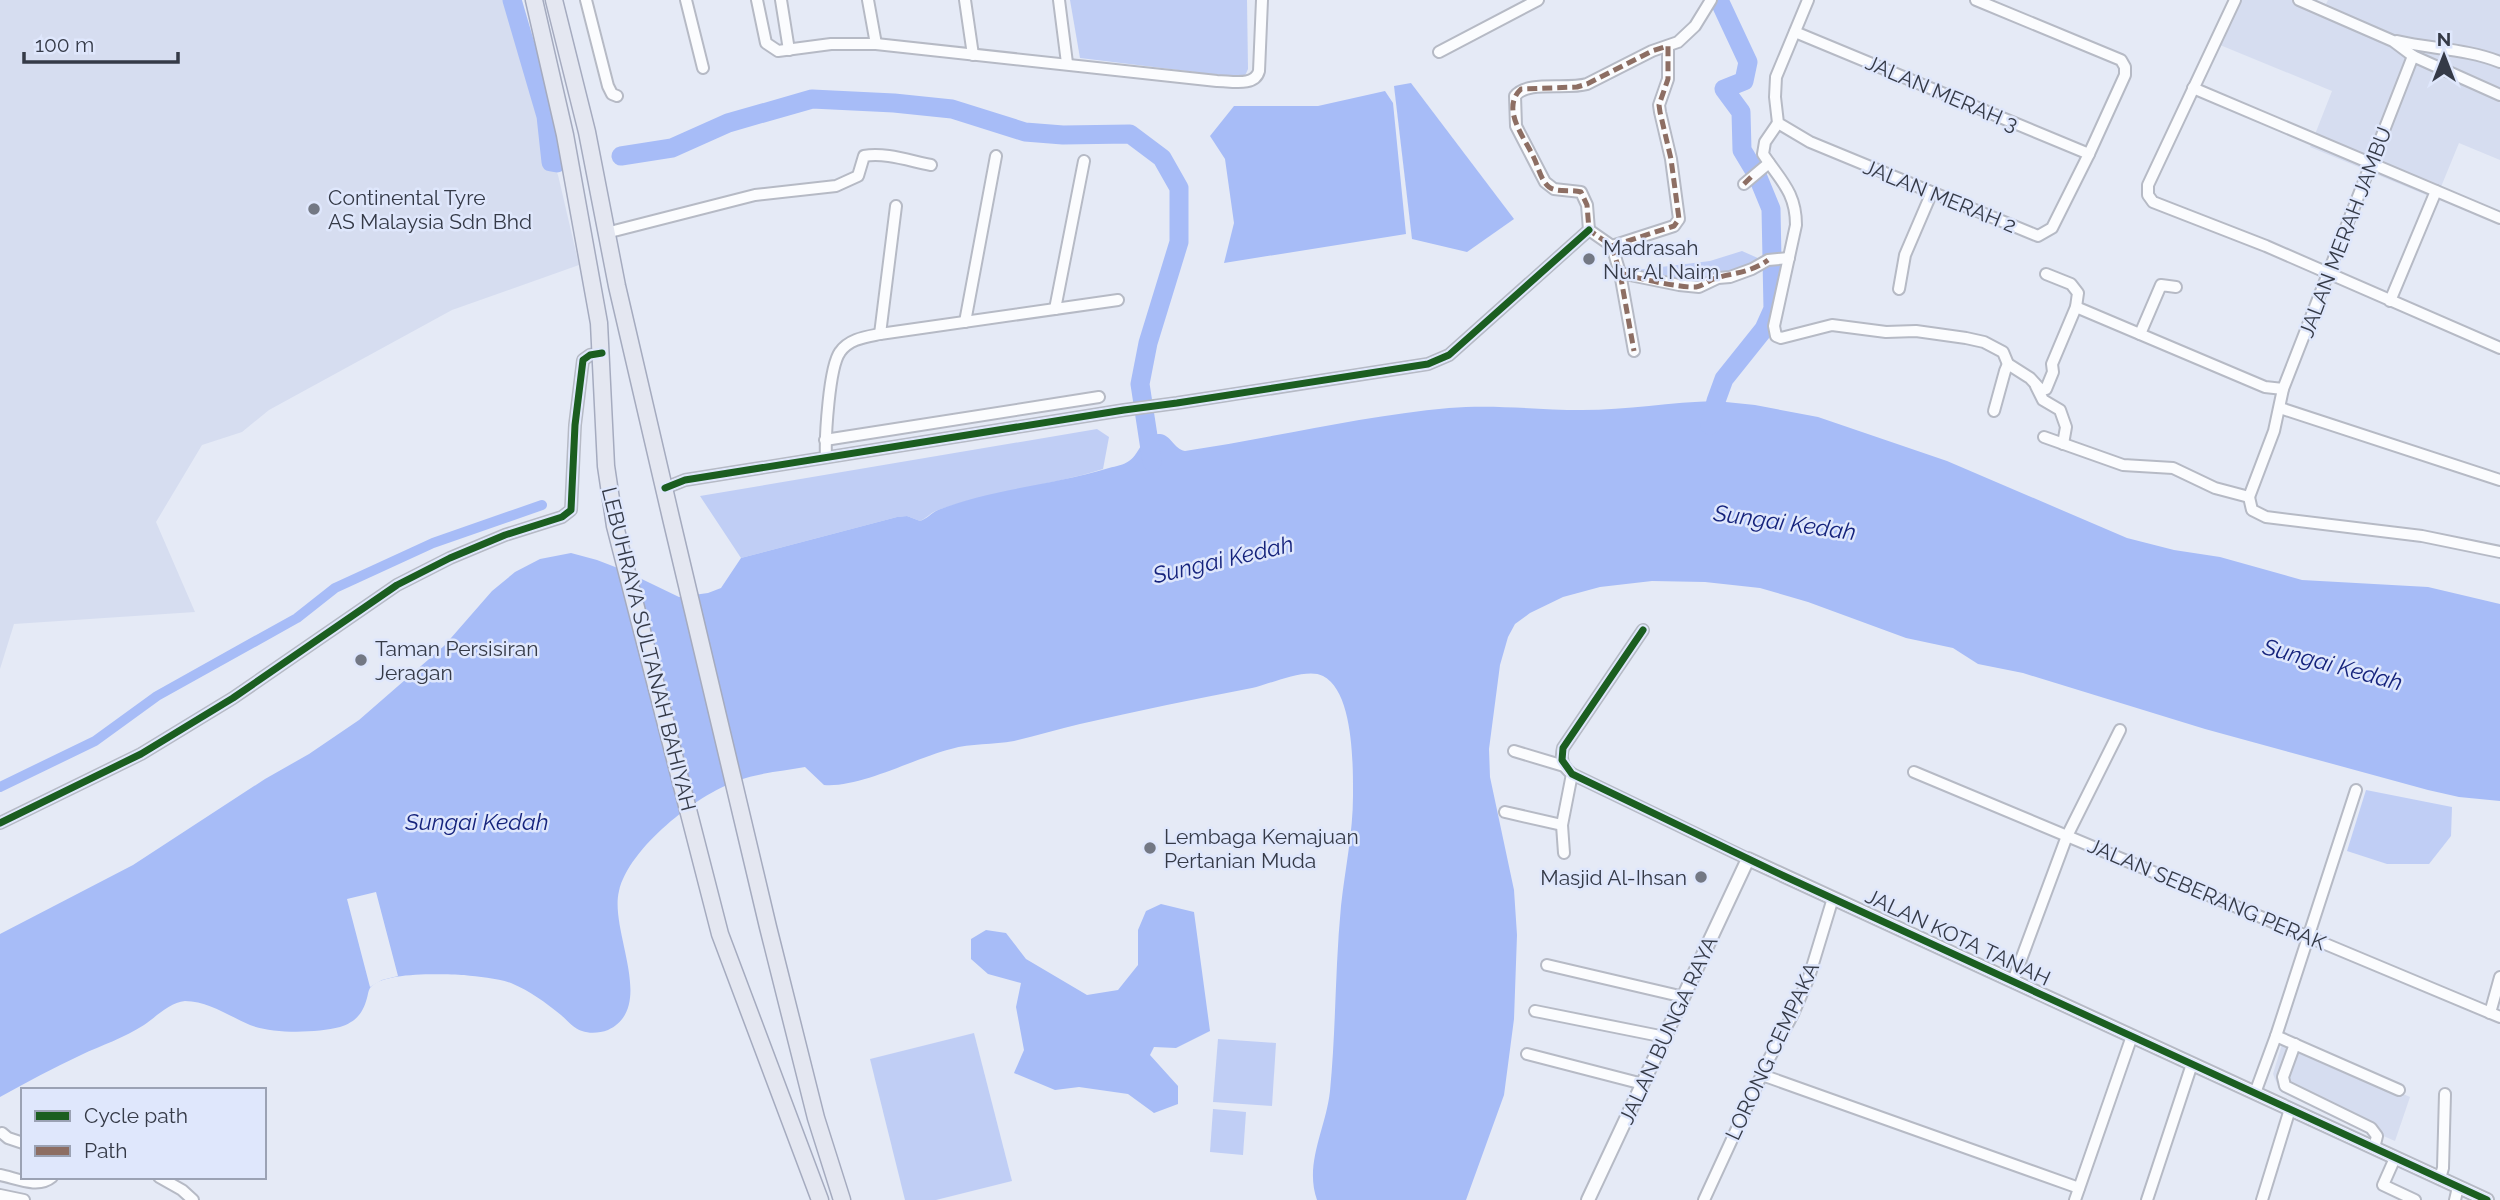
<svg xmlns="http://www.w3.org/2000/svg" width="2500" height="1200" font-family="Raleway,sans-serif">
  <rect width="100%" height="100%" fill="#e5eaf6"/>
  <g fill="#d6ddf0">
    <path d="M0,0H504L515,30L545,147L558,175L579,265L452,310L269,410L242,432L202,445L156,522L195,612L14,624L0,669Z"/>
    <path d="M2239,0H2317L2326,4L2328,0H2500V160L2459,143L2436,199L2310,147L2332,91L2220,45Z"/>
    <path d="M2283,1041L2410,1097L2395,1141L2280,1091L2273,1074Z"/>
  </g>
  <g fill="#c0cef5">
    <path d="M1070,0H1247L1248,69L1244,78L1080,58Z"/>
    <path d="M1742,251L1760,259L1756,265L1698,284L1628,271L1710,261Z"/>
    <path d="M1097,429L1109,437L1103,469C1049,486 992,491 938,510C931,512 927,518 920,521L907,516L897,517L741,558L700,496Z"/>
    <path d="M2366,790L2452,807L2451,836L2429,864H2387L2347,851Z"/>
    <path d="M974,1033L1012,1181L936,1200H905L870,1059Z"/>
    <path d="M1218,1039L1276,1043L1272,1106L1213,1102Z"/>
    <path d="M1213,1109L1246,1112L1243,1155L1210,1152Z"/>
  </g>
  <g fill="#a7bcf7">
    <path d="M1411,83L1514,219L1467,252L1412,239L1394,86Z"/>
    <path d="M1385,91L1393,103L1406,234L1224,263L1234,223L1225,159L1210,136L1234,106H1318Z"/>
    <path d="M1716,401L1755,405L1818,417L1947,461L2127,538L2174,550L2220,557L2302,580L2428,587L2500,604V801L2459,797L2428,790L2205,729L2023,673L1978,664L1953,648L1906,638L1808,602L1760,588L1705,582L1652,581L1600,587L1563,597L1530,613L1515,624L1508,637L1500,665L1489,749L1490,777L1514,890L1517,935L1514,1019L1504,1095L1466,1200H1317C1304,1163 1326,1129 1330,1091C1336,1030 1335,968 1341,906C1345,869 1353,833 1353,796C1353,766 1354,692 1323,676C1307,667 1270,684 1252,688C1194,699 1137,711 1080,724C1058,729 1036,736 1014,741C993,745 971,743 951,749C915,758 860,788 824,785L805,767C783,771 758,773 737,781C696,795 629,848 619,891C609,931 657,1007 608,1030C600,1033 590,1034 582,1031C574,1029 567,1020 561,1015C545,1002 530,991 511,983C497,978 479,977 464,975C445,974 382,971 370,988C368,991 368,995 367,998C363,1013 356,1022 340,1027C316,1033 273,1034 250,1025C229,1016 208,1001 185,1001C170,1002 156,1017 144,1025C124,1038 102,1045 81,1055C53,1068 27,1082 0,1097V934L133,865L265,779L309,754L359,720L444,646L492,591L515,572L540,559L571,553L597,560L623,570L679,597L708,593L721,588L741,558L897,517L907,516L920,521C927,519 931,513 938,510C992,489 1053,485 1109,468C1116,466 1124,465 1129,461C1141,453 1142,433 1160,434C1170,434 1174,449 1185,451C1273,438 1360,416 1449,408C1495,404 1537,410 1582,410C1627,410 1671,402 1716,401Z"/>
    <path d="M1161,904L1194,912L1210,1031L1176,1048L1154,1047L1150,1055L1178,1086V1104L1154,1113L1128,1094L1079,1087L1055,1090L1014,1073L1024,1050L1016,1007L1021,983L988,974L971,959V939L986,930L1006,933L1026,959L1087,995L1118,990L1138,965V930L1146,911Z"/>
  </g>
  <path fill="#e5eaf6" d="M376,892L398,976L382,980L370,987L347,899Z"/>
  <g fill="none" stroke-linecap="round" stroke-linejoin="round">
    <path stroke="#a7bcf7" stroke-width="10" d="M0,787L95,741L157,696L297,618L335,588L433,543L542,505"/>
    <g stroke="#a7bcf7" stroke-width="19">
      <path d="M512,0L546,116L551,162L557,163"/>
      <path d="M621,156L672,148L728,123L812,99L894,103L952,109L1025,132L1063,135L1130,134L1162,158L1179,188V242L1148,343L1140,384L1152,462"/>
      <path d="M1710,425L1716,401L1724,379L1764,329L1773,309L1771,209L1757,175L1742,150L1741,112L1724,89L1744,81L1748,62L1719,0"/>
    </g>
    <g stroke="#b6bac5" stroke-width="14">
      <g id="minor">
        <path d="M586,0L608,86L612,94L617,96"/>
        <path d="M686,0L703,68"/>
        <path d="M757,0L766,43L778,51L831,44H876L1217,81C1231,81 1255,87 1259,71L1262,0"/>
        <path d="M781,0L789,50"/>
        <path d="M868,0L876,44"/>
        <path d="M965,0L973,55"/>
        <path d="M1059,0L1067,63"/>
        <path d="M1808,0L1776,77L1775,97L1778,123L1810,142L2038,236L2052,228L2089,154L2125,75V67L2121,60L1976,0"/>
        <path d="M2235,0L2148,185V195L2153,202L2266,246L2500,348"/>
        <path d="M2299,0L2393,41L2413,56L2500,95"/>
        <path d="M1795,32L2089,154"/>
        <path d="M2397,41C2432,49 2467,49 2500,62"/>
        <path d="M1439,52L1538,0"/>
        <path d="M2193,88L2500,218"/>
        <path d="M1778,123L1765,142L1763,154C1780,180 1796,192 1796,225L1774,326L1776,336L1781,338L1832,325L1886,332L1916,331L1966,338L1984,342L2003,352L2008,364L2030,378L2041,390L2046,389L2053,372L2052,364L2076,307L2078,293L2071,284L2046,274"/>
        <path d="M1744,184L1769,163"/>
        <path d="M1589,230L1587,205L1581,192L1554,189L1545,182L1516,126L1515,96C1527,80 1567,90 1587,84L1652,51L1678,42L1695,26L1711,0"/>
        <path d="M1589,230L1612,246L1620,273L1634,351"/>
        <path d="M606,233L755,195L836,186L858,176L864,156C885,152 910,161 931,165"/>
        <path d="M1612,246L1674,226L1679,219L1671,159L1660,112L1659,105L1668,79V46"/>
        <path d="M1620,273L1679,285L1699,287L1718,278L1730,277L1752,269L1768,260L1789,258"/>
        <path d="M1899,289L1905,255L1932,192"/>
        <path d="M2390,301L2436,191"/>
        <path d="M2076,307L2265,387L2283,389"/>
        <path d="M1055,309L1084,161"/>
        <path d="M965,322L996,156"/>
        <path d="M880,334L896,206"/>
        <path d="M2140,334L2161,285L2176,287"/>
        <path d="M2036,386L2043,400L2060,410L2066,427L2063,444"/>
        <path d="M2280,408L2500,480"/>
        <path d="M1994,411L2005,371L2008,364"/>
        <path d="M2044,437L2123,465L2173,468L2215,488L2249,497L2252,510L2266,517L2422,536L2500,552"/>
        <path d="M825,440L1099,397"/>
        <path d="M826,457C825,437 829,367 840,352C849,339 865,337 880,334L1118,300"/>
        <path d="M665,488L685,480L1124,410L1177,403L1428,364L1449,355L1589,230"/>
        <path d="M2249,497L2274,431L2283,389L2413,56"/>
        <path d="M1643,630L1563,748C1560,760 1563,767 1572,774L1748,859"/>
        <path d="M1514,751L1564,766"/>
        <path d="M1914,772L2500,1017"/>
        <path d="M1505,812L1562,825"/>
        <path d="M0,823L141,754L233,698L397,585L450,558L505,535L562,517L571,510L575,425L583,360L590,355L602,353"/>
        <path d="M1564,853L1562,825L1572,774"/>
        <path d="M1547,965L1684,997"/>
        <path d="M2013,981L2067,836L2120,730"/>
        <path d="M1535,1011L1665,1037"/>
        <path d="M2490,1013L2500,977"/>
        <path d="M2276,1036L2399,1090"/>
        <path d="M2295,1044L2283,1077L2285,1086L2371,1128L2377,1136L2374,1148"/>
        <path d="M1527,1054L1643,1084"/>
        <path d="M1762,1075L2079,1188"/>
        <path d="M2255,1093L2276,1036L2356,790"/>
        <path d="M2,1133L8,1138L23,1143"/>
        <path d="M2395,1158L2383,1185L2415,1200"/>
        <path d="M0,1175C16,1178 38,1189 52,1177"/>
        <path d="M159,1177L182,1190L193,1200"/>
        <path d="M2440,1178L2443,1168L2445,1094"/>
        <path d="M0,1195L24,1200"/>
        <path d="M1704,1200L1769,1059L1793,1014L1809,977L1833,898"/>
        <path d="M2075,1200L2132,1036"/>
        <path d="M2147,1200L2192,1064"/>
        <path d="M2262,1200L2290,1109"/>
        <path d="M2455,1200L2458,1187"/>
      </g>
    </g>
    <g stroke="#b6bac5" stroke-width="16">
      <path id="tertiary" d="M1588,1200L1748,859L2487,1200"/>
    </g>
    <g stroke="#a5abbf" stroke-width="19">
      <g id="primary">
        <path d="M534,0L565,135L599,323L606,466L615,526L720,934L820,1200"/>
        <path d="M554,0L587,132L617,286L671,518L768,927L816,1118L842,1200"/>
      </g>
    </g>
    <use href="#minor" stroke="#fbfcfe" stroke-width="10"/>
    <use href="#tertiary" stroke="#fbfcfe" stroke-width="12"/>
    <use href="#primary" stroke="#e4e7f1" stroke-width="16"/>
    <g stroke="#8d6e63" stroke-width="5" stroke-dasharray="10 5" stroke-linecap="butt">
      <path d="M1744,184L1751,177"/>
      <path d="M1612,246L1674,226L1679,219L1671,159L1660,112L1659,105L1668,79V46L1652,51L1587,84L1577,87L1521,89C1500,109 1525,138 1534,158C1538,166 1541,181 1549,187C1557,193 1571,189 1581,192L1587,205L1589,230L1612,246L1620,273L1634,351"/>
      <path d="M1620,273C1636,278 1680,288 1696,287C1703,286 1709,280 1716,278C1734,273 1752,272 1768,260"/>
    </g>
    <g stroke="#dfe7fc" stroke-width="11">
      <g id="cycleway">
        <path d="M665,488L685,480L1124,410L1177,403L1428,364L1449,355L1589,230"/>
        <path d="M1643,630L1563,748L1562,760L1572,774L1784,876L2487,1200"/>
        <path d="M0,823L141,754L233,698L397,585L450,558L505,535L562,517L571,510L575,425L583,360L590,355L602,353"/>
      </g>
    </g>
    <use href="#cycleway" stroke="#1b5e20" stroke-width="7"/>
  </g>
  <g fill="#737884" stroke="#dfe7fc" stroke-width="2.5">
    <circle cx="314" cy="209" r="7"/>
    <circle cx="1589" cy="259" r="7"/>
    <circle cx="361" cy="660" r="7"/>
    <circle cx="1150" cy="848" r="7"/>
    <circle cx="1701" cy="877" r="7"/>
  </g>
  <g text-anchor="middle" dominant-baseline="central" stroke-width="5" stroke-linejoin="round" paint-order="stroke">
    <g font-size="21" fill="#353a47" stroke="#dfe7fc">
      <text transform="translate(1942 93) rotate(23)">JALAN MERAH 3</text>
      <text transform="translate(1940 196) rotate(22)">JALAN MERAH 2</text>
      <text transform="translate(2345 232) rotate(-69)">JALAN MERAH JAMBU</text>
      <text transform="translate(649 649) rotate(76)">LEBUHRAYA SULTANAH BAHIYAH</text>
      <text transform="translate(2207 894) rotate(23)">JALAN SEBERANG PERAK</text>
      <text transform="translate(1958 937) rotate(25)">JALAN KOTA TANAH</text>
      <text transform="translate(1668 1030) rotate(-65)">JALAN BUNGA RAYA</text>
      <text transform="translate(1772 1051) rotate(-65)">LORONG CEMPAKA</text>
    </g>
    <g font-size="21" fill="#353a47" stroke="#dfe7fc" text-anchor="start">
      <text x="328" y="197">Continental Tyre<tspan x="328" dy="24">AS Malaysia Sdn Bhd</tspan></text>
      <text x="1603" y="247">Madrasah<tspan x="1603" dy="24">Nur Al Naim</tspan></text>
      <text x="375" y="648">Taman Persisiran<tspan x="375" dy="24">Jeragan</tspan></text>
      <text x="1164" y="836">Lembaga Kemajuan<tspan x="1164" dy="24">Pertanian Muda</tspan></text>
      <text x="1687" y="877" text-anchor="end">Masjid Al-Ihsan</text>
    </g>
    <g font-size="23" font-style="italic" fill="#15237c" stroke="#dfe7fc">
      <text transform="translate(1785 522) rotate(8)">Sungai Kedah</text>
      <text transform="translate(1223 559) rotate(-13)">Sungai Kedah</text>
      <text transform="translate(2333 664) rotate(15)">Sungai Kedah</text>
      <text x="477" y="821">Sungai Kedah</text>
    </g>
  </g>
  <rect x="21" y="1088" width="245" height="91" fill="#dfe7fc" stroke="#9ba2b4" stroke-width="2"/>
  <rect x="35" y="1111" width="35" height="10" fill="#1b5e20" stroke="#9ba2b4" stroke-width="2"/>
  <text x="84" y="1123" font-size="21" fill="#353a47">Cycle path</text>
  <rect x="35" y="1146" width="35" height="10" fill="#8d6e63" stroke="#9ba2b4" stroke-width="2"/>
  <text x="84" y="1158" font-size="21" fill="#353a47">Path</text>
  <g transform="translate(2444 56)" stroke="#dfe7fc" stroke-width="5" paint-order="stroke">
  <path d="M0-5L12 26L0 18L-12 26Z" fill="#353a47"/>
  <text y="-10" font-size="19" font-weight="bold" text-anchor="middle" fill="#353a47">N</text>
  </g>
  <path d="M24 52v10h154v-10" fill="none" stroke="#353a47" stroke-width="3.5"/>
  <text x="35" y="52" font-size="21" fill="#353a47" stroke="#dfe7fc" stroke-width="5" paint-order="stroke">100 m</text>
</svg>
